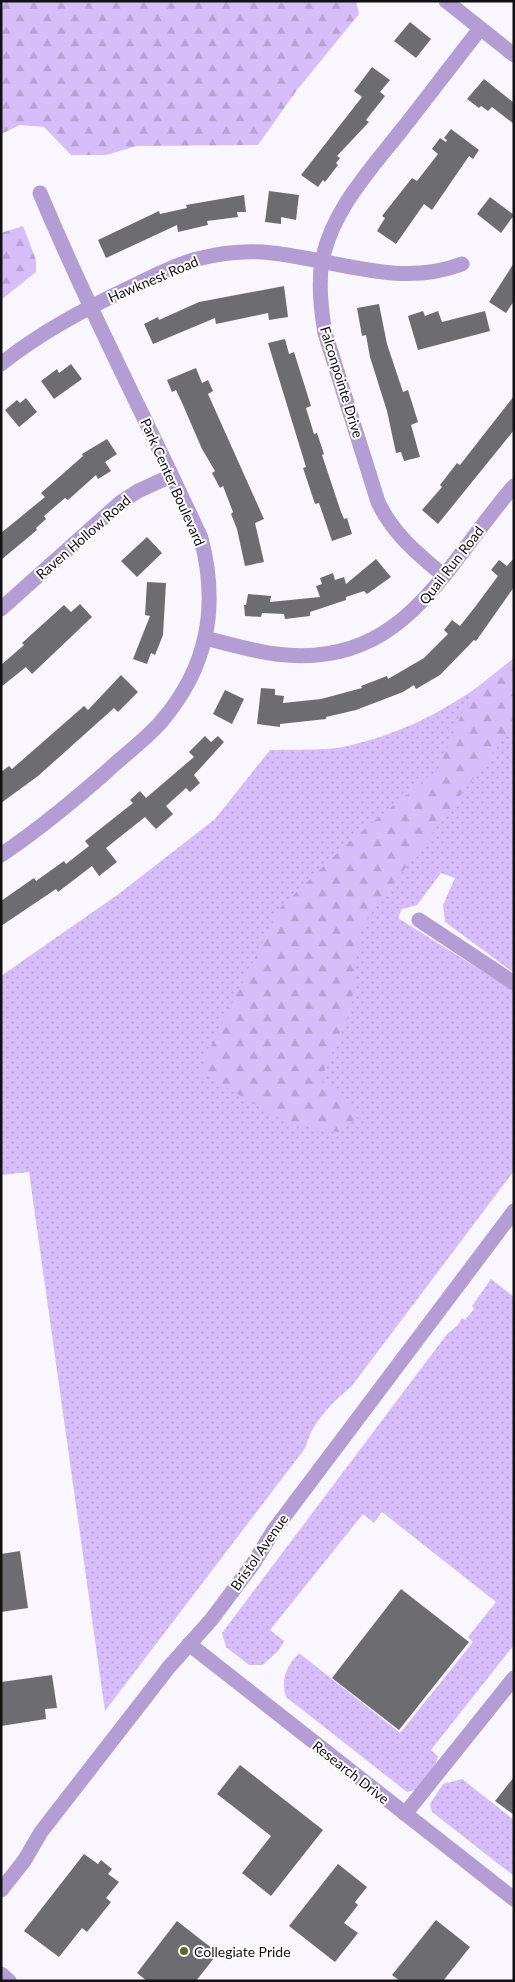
<svg xmlns="http://www.w3.org/2000/svg" width="515" height="1982" font-family="Lato,sans-serif">
  <defs>
    <pattern id="grass-dots" width="8" height="8" patternUnits="userSpaceOnUse" patternTransform="scale(1.25)"><rect width="8" height="8" fill="#d7befa"/><path d="M2 2h.1M6 6h.1" fill="none" stroke="#b8a2d5" stroke-width="1.8" stroke-linecap="round"/></pattern>
    <pattern id="forest-firs" width="22" height="20" patternUnits="userSpaceOnUse" patternTransform="scale(1.25)"><rect width="22" height="20" fill="#d7befa"/><path d="M5 1l3.5 6h-7zM16 11l3.5 6h-7z" fill="#b8a2d5"/></pattern>
  </defs>
  <rect width="100%" height="100%" fill="#f9f7fd"/>
  <g fill="url(#grass-dots)">
    <path d="M514,658V973L445,922L443,905L455,878L441,873L417,905L402,909L398,918L514,991V1171L351,1387C334,1400 310,1425 306,1447L105,1711L29,1172L1,1175V976L120,893L215,819L270,750C294,749 320,751 343,747C406,734 466,701 514,658Z"/>
    <path d="M491,1279L514,1297V1645L431,1750L438,1756L436,1763L418,1789L407,1792L286,1697C280,1679 287,1666 299,1653L400,1733L473,1642L468,1637L496,1602L382,1512L374,1523L363,1514L270,1630L284,1641L279,1650L263,1665H249L226,1647L222,1633L447,1334L457,1326L462,1318L465,1320L474,1309L472,1306Z"/>
    <path d="M462,1779L514,1820V1876L432,1812L430,1804L443,1784Z"/>
  </g>
  <g fill="url(#forest-firs)">
    <path d="M1,1H356L359,14L297,90L258,145L137,146L106,155H71L44,127L20,125L1,134Z"/>
    <path d="M23,226L36,260V272L1,300V233Z"/>
    <path d="M514,658V725L360,928L351,1010L320,1080L363,1113L338,1132L287,1123L200,1072L215,1037L280,908L350,841L438,769L471,692Z"/>
  </g>
  <g fill="#6d6c71">
    <path d="M410,22L431,39L416,58L394,41Z"/>
    <path d="M372,67L390,80L380,92L385,96L366,120L369,122L337,156L340,158L336,163L338,165L325,182L323,180L318,187L301,175L362,97L354,91Z"/>
    <path d="M484,79L514,103V124L492,107L488,111L481,106L479,108L467,99Z"/>
    <path d="M451,129L479,150L473,159L469,156L432,210L424,204L396,244L377,231L385,218L382,216L412,178L417,181L438,154L432,149L440,138L446,142L447,140L444,138Z"/>
    <path d="M269,191L299,195L296,220L281,217V224L265,222Z"/>
    <path d="M244,195L246,212H237L238,217L207,221L208,225L178,232L177,225L106,258L98,240L159,211L160,214L187,208L186,205Z"/>
    <path d="M490,197L514,215L501,233L477,214Z"/>
    <path d="M514,263V301L506,313L489,302Z"/>
    <path d="M284,286L288,317L269,320L268,313L216,324L215,318L153,344L144,324L158,317L159,320L199,302Z"/>
    <path d="M379,304L387,344L403,392L408,390L418,422L411,425L420,457L404,461L401,452L396,453L387,411L370,357L366,335L362,336L357,308Z"/>
    <path d="M423,311L425,316L438,311L442,322L485,311L490,331L418,350L408,316Z"/>
    <path d="M285,339L289,354L294,352L311,406L306,408L314,434L317,433L324,454L322,455L341,512L344,519L347,518L352,534L332,541L319,503L315,504L303,468L306,467L268,343Z"/>
    <path d="M71,364L82,379L54,399L41,381L57,369L59,373Z"/>
    <path d="M196,368L202,383L208,380L213,391L208,394L264,519L255,523L264,562L245,566L237,529L231,514L233,512L223,486L220,488L212,473L215,471L202,449L183,405L176,390L172,392L167,380Z"/>
    <path d="M514,396V430L438,524L422,510L442,487L440,485L457,463L460,465Z"/>
    <path d="M26,398L37,412L19,427L5,410L17,400L20,403Z"/>
    <path d="M107,439L117,454L105,462L111,471L98,479L96,475L68,500L65,498L44,516L46,519L36,528L37,530L1,560V533L45,497L41,493L83,456L82,454Z"/>
    <path d="M147,537L162,553L137,577L121,561Z"/>
    <path d="M514,558V587L476,641L474,640L440,675L416,689L414,685L403,692L356,710L326,717V719L280,724V727L257,724L261,688L275,689V695L284,696L283,703L321,699L362,688L361,686L387,676L388,679L424,658L448,634L444,630L452,620L460,626L475,607L498,576L491,570L499,560L507,566Z"/>
    <path d="M376,559L391,577L367,594L364,591L346,597V600L310,612V616L285,619L284,614L262,613L261,617L245,616L244,605H246L248,594L271,596L270,602L320,597L316,586L322,584L320,578L333,573L335,580L344,577L346,584Z"/>
    <path d="M147,582L166,583L163,635L155,655L151,653L147,664L133,659L150,616L145,615Z"/>
    <path d="M80,604L92,617L32,674L26,667L1,687V665L24,645L22,643L64,605L71,612Z"/>
    <path d="M121,675L138,692L118,712L114,708L38,776L1,803V772L9,766L12,769L84,706L88,710Z"/>
    <path d="M225,690L244,699L232,724L213,714Z"/>
    <path d="M205,736L211,742L218,736L224,742L194,775L200,783L190,792L186,788L166,806L173,814L156,829L145,817L106,848L117,862L99,876L92,866L58,892L56,889L1,926V901L34,878L36,881L64,861L66,864L89,846L85,841L133,803L130,800L140,791L146,798L194,757L189,752Z"/>
    <path d="M20,1551L28,1608L1,1612V1554Z"/>
    <path d="M401,1589L469,1642L399,1730L332,1678Z"/>
    <path d="M52,1675L57,1708L45,1709L46,1719L1,1726V1682Z"/>
    <path d="M240,1765L323,1830L271,1896L242,1873L271,1836L217,1794Z"/>
    <path d="M514,1777V1815L495,1801Z"/>
    <path d="M84,1854L98,1864L101,1860L112,1869L108,1874L119,1882L106,1898L111,1902L87,1932L82,1928L59,1957L24,1931Z"/>
    <path d="M338,1864L367,1887L355,1902L358,1905L344,1923L358,1933L335,1962L289,1926Z"/>
    <path d="M436,1920L470,1947L443,1981H400L392,1975Z"/>
    <path d="M177,1921L218,1953L196,1981H147L137,1973Z"/>
  </g>
  <g fill="none" stroke-linecap="round" stroke-linejoin="round">
    <g stroke="#b49cd5" stroke-width="15">
      <path d="M446,1L514,55"/>
      <path d="M1,364C41,332 85,309 131,287C152,277 174,265 197,259C221,253 247,250 272,253C337,260 399,288 462,264"/>
      <path d="M444,576C417,553 393,534 378,502L325,333C321,310 318,285 322,261C332,211 369,171 400,132C427,98 453,63 480,29"/>
      <path d="M1,609L121,502L138,491L171,476"/>
      <path d="M205,638C228,644 252,651 276,654C404,671 444,566 514,486"/>
      <path d="M1,855C38,830 72,802 105,773C123,756 145,740 161,722C208,667 219,607 201,538C148,423 89,310 40,193"/>
      <path d="M419,920L514,983"/>
      <path d="M189,1644L514,1899"/>
      <path d="M405,1814L514,1678"/>
      <path d="M1,1890L24,1861L41,1832L169,1667L211,1620L253,1564L274,1530L514,1211"/>
      <path d="M1,1974L9,1981"/>
    </g>
  </g>
  <circle fill="#586d1d" stroke="#fff" stroke-width="2" cx="184" cy="1951" r="5"/>
  <g text-anchor="middle" dominant-baseline="central" stroke-width="4" stroke-linejoin="round" paint-order="stroke">
    <g font-size="14" fill="#121113" stroke="#fff">
      <text transform="translate(153 279) rotate(-23)">Hawknest Road</text>
      <text transform="translate(342 382) rotate(73)">Falconpointe Drive</text>
      <text transform="translate(173 482) rotate(66)">Park Center Boulevard</text>
      <text transform="translate(83 537) rotate(-41)">Raven Hollow Road</text>
      <text transform="translate(451 565) rotate(-52)">Quail Run Road</text>
      <text transform="translate(259 1552) rotate(-55)">Bristol Avenue</text>
      <text transform="translate(351 1772) rotate(38)">Research Drive</text>
    </g>
    <g font-size="14" fill="#121113" stroke="#fff" text-anchor="start">
      <text x="194" y="1951">Collegiate Pride</text>
    </g>
  </g>
  <rect width="515" height="1982" fill="none" stroke="#121113" stroke-width="5"/>
</svg>
